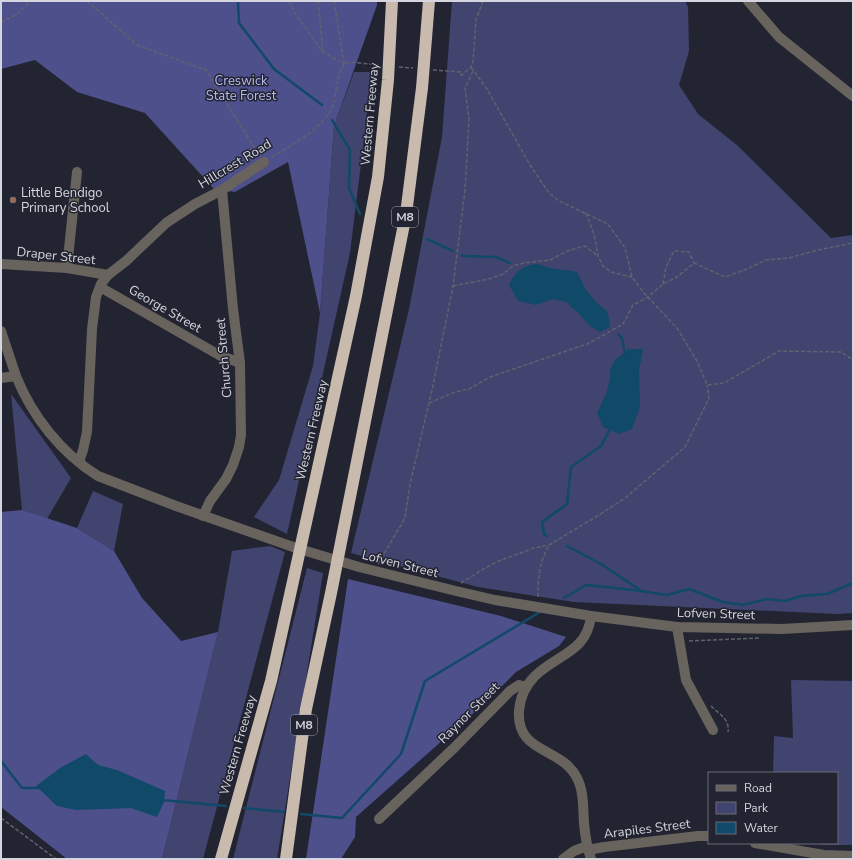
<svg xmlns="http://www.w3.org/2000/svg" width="854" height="860" font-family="'Nunito Sans',sans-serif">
  <rect width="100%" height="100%" fill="#232431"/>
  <g fill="#41446f">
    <path d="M452,1H685L688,7L689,51L679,85L698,114L738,146L831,238L853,235V613L837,614L574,602L478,587L351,553L409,309L442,137Z"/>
    <path d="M354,72H371L365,131L350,253L287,534L254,517L279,480L313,366L320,313L334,126Z"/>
    <path d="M11,394L71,478L47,519L22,510Z"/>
    <path d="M93,491L123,504L114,551L77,528Z"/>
    <path d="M270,546L285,552L203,859H162L218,632L232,551Z"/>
    <path d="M307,568L323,573L277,859H233Z"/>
    <path d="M791,680L853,681V845H824L812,843H837V773H773L774,736L793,738Z"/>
  </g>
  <g fill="#4e508c">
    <path d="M1,1H377V5L334,126L320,313L288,162L235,192L214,189L145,113L77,92L35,60L1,69Z"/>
    <path d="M22,510L77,528L114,551L142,598L181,641L218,632L162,859H67L1,807V512Z"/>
    <path d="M348,579L501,616L566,637L559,646L516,672L488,700L356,817L355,837L341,859H306Z"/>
  </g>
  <g fill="#114968">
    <path d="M539,264C551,270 564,269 577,272L586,290L596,302L608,312L610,327L600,332L590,326L579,314L566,302L553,299L536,305L518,301L509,285C516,271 522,265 539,264Z"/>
    <path d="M628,349H643L639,371L640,407L632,429L619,434L603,427L597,413L606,394L610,380V370L614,361Z"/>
    <path d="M86,754L98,765L117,770L165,791L164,802L157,817L131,808L76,810L57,806L36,786L60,768Z"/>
  </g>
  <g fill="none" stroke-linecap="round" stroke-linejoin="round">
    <g stroke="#114968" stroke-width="2.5">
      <path d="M238,1L239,23L274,69L322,105"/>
      <path d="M332,120L350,150L349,188L360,214"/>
      <path d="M427,239L453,251"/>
      <path d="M462,255L465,256L496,257L510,263"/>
      <path d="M618,334L622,338L625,355"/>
      <path d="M547,536L544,534L542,522L567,504L571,467L601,446L611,427"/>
      <path d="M567,546L601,564L640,590"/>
      <path d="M564,598L586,585L634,590L667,595L689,589L723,602L743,605L767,599L785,601L801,596L827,594L853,583"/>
      <path d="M1,761L22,788H41"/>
      <path d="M162,800L226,806"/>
      <path d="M244,808L284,812"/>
      <path d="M301,814L342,818L401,754L425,681L540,612"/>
    </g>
    <g stroke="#61626e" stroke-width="1.5" stroke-dasharray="4 2" stroke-linecap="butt">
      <path d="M87,1L137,45L206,70L259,155"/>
      <path d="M289,1L295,13L323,52L344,64"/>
      <path d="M318,1L323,51"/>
      <path d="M334,1L344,64"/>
      <path d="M1,22L16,15L30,1"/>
      <path d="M399,67L413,68"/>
      <path d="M471,67L487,89L530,165L549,193L559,201L608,224L625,248L632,277L644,293L677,328L697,361L707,385L724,383L779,351L841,352L853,360"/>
      <path d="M433,70L461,72V75H462L471,67L473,62L476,20L483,1"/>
      <path d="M272,157C291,145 325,128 333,105C337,92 336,76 344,64L350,62L379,65"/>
      <path d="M586,213L594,234L598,256L603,266L611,272L632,277"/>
      <path d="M663,284L666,267L674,251L689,252L694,263"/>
      <path d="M453,286L489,279L503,274L513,266L524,263L550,260L567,251L585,246L598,256"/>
      <path d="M429,403L455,392L469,389L490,377L587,344L604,335L623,324L633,305L648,297L663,284L677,277L694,263L725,277L747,269L766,260L789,258L818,250L853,243"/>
      <path d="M378,564L405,518L410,484L432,390L453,286L465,190L469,119L465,88L473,71"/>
      <path d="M461,583L485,568L499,561L534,548L549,545L599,515L625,498L685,447L709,398L707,385"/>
      <path d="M538,597C538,578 539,563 549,545"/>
      <path d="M689,641L759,638"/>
      <path d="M711,706C719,714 730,719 728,732"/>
      <path d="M1,818L56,859"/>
    </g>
    <g stroke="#69635e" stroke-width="10">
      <path d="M748,1L779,37L853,96"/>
      <path d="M1,264L67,268L108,275"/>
      <path d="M67,268L77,172"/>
      <path d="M100,287L219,355L240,363"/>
      <path d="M1,331L16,376"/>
      <path d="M1,378L16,376C32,416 61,453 98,476L176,506L296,548L359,567L456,591L495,600L591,616L677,627L782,629L853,625"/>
      <path d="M79,462L83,450L87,432L92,329L96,297L101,284L108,275L126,261L166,223L195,204L222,190L264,162"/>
      <path d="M203,516L210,501L226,479L233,465L239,447L241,435L240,363L233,309L222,190"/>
      <path d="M677,627L686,680L713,730"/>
      <path d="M379,819L455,747L510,691L519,685L526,687"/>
      <path d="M755,843L824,855L853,856"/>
      <path d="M588,850L604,847L698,836H709"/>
      <path d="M563,859L574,851L587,846"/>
      <path d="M591,859C587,847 585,835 584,823C583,809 584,791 577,778C562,747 516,754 519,711C520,698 526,685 535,676C558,654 587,652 591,616"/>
    </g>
    <g stroke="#c8baad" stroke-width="12">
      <path d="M221,859L271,681L356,296L378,177L388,80L392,1"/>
      <path d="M286,859L306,709L331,593L406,214L422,88L429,1"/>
    </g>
  </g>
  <circle fill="#8d6e63" stroke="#232431" stroke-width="1.5" cx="13" cy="200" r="4"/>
  <g text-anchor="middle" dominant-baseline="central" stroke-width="3" stroke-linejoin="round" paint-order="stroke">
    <g fill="#232431" stroke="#9fa0aa" stroke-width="1">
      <rect x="392" y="207" width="26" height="20" rx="3"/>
      <rect x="291" y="715" width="26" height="20" rx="3"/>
    </g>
    <g font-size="12" font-weight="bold" fill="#d4d5de">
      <text x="405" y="217">M8</text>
      <text x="304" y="725">M8</text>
    </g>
    <g font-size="13" fill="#b6bbf0" stroke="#232431">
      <text x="241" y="81">Creswick<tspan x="241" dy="15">State Forest</tspan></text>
    </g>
    <g font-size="13" fill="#d4d5de" stroke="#232431">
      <text transform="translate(370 114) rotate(-85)">Western Freeway</text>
      <text transform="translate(235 164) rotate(-31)">Hillcrest Road</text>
      <text transform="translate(56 256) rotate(6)">Draper Street</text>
      <text transform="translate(165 309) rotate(30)">George Street</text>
      <text transform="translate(224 358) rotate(-95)">Church Street</text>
      <text transform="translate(312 430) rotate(-77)">Western Freeway</text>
      <text transform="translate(400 564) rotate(14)">Lofven Street</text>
      <text transform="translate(716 614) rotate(2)">Lofven Street</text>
      <text transform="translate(469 713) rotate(-45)">Raynor Street</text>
      <text transform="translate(238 745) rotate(-74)">Western Freeway</text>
      <text transform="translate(647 829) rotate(-7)">Arapiles Street</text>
    </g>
    <g font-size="13" fill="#d4d5de" stroke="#232431" text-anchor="start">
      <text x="21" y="193">Little Bendigo<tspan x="21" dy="15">Primary School</tspan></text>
    </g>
  </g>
  <rect width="854" height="860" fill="none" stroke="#d4d5de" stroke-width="4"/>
  <rect x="708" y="772" width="130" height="72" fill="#232431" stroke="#6a6b76"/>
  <rect x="716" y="785" width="20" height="6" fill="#69635e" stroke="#6a6b76"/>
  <text x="744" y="792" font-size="12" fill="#d4d5de">Road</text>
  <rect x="716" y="802" width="20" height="12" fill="#41446f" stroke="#6a6b76"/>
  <text x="744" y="812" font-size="12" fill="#d4d5de">Park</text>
  <rect x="716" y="822" width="20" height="12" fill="#114968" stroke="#6a6b76"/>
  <text x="744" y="832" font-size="12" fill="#d4d5de">Water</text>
</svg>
